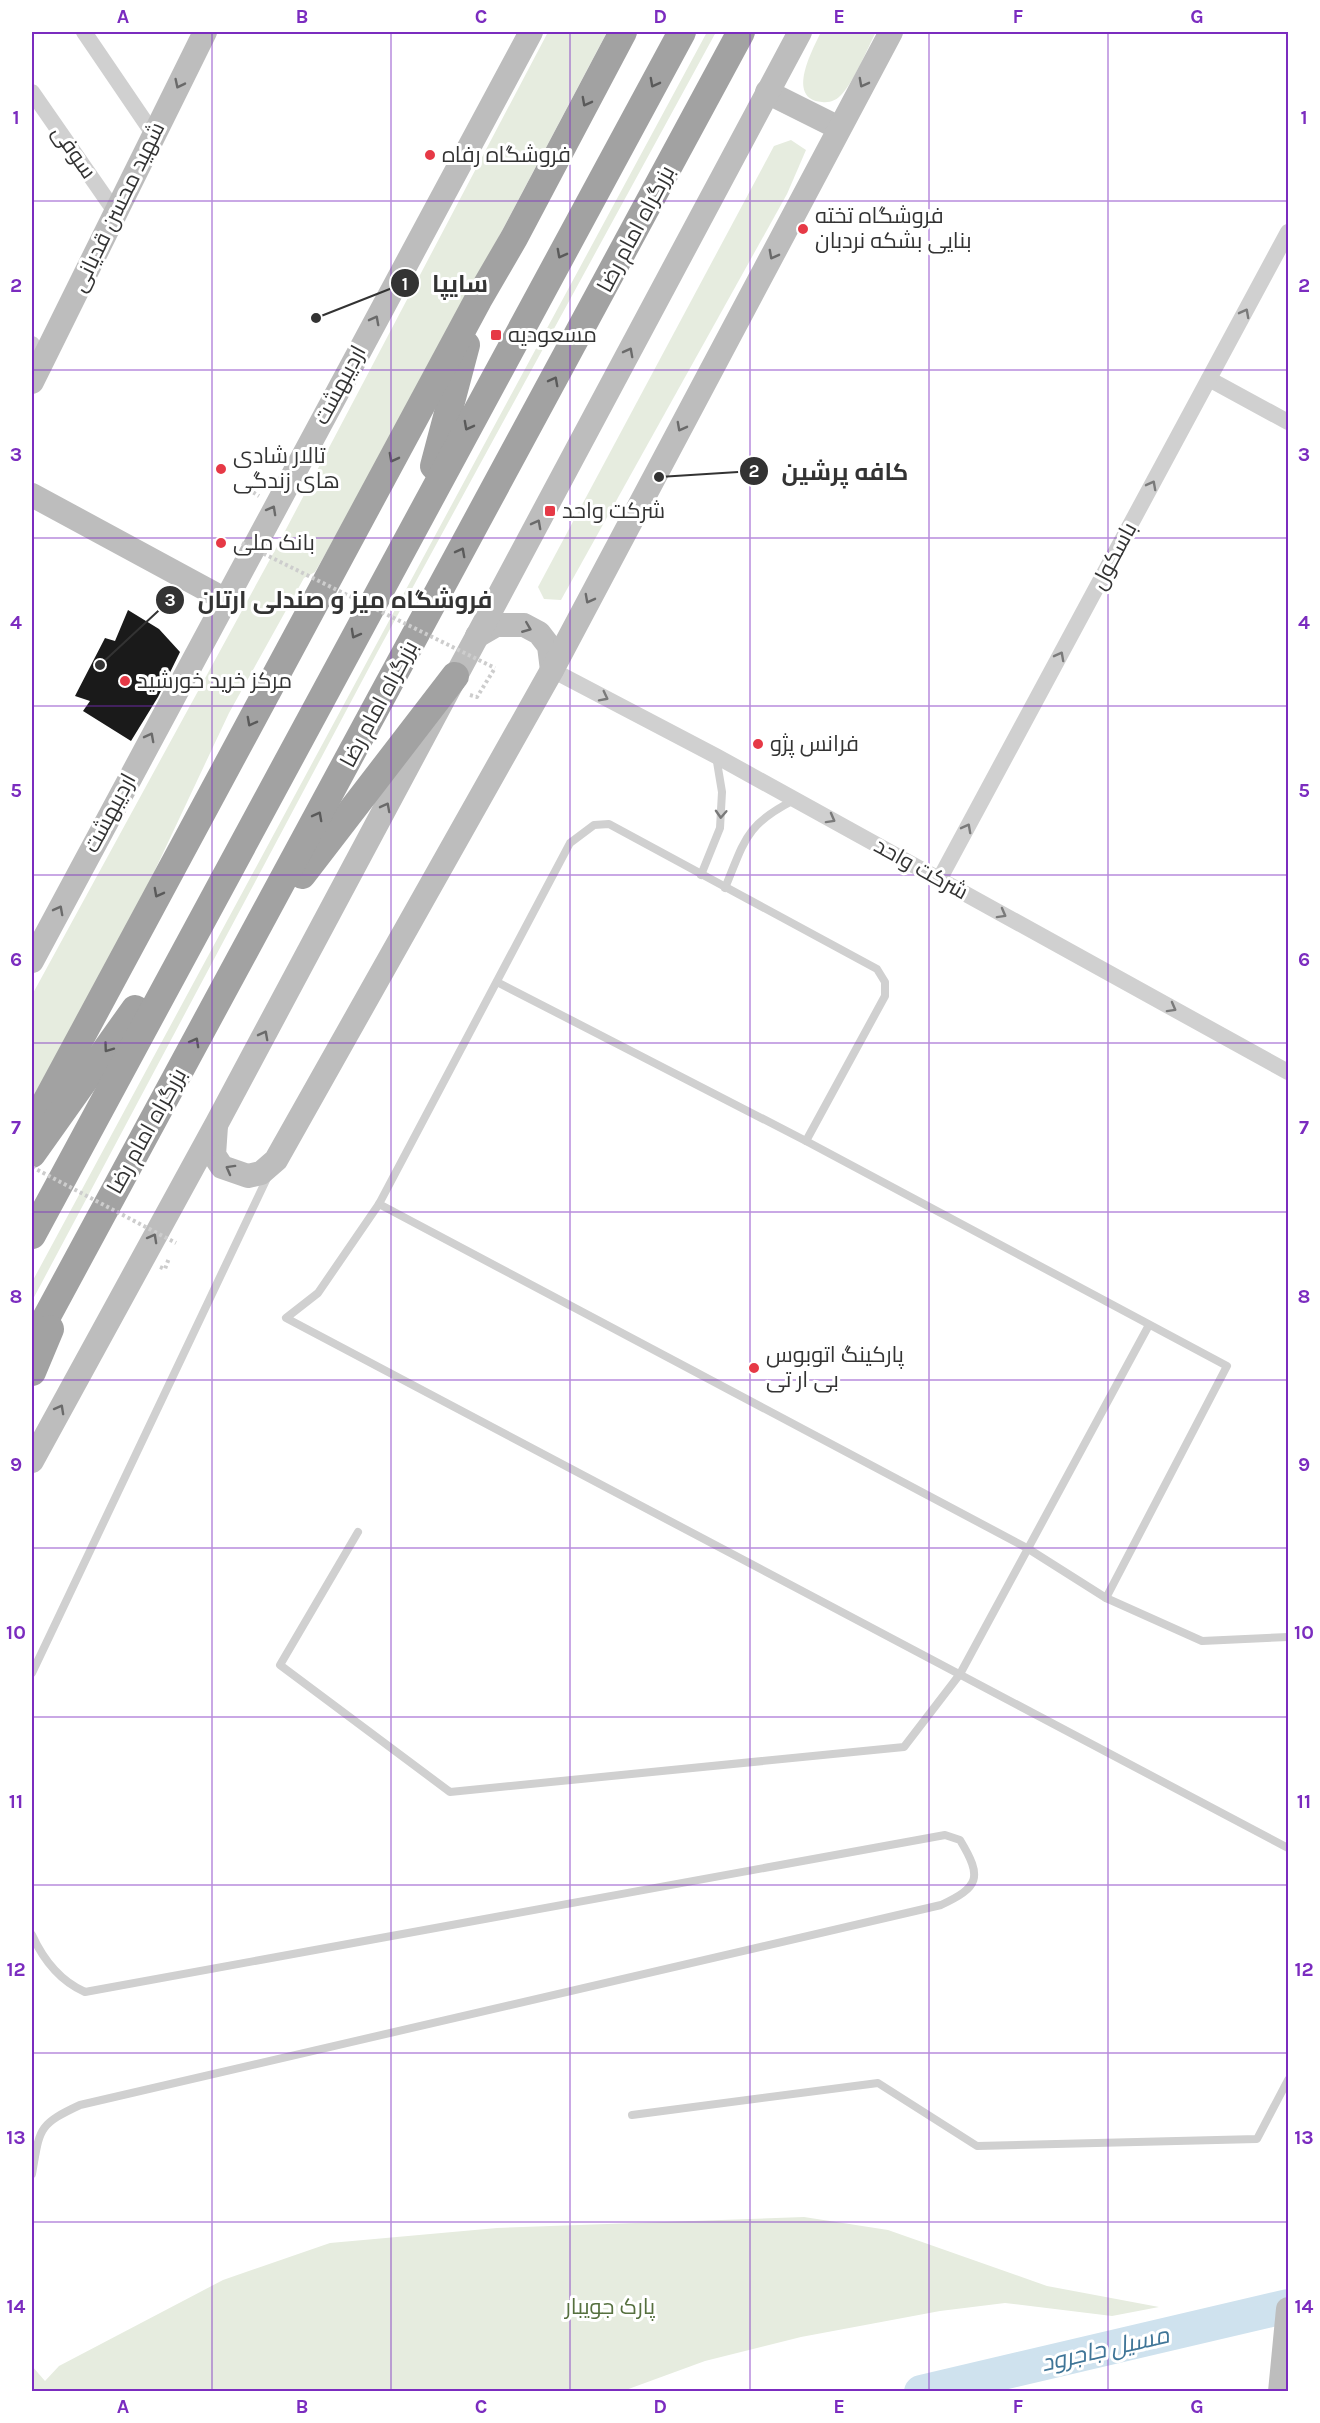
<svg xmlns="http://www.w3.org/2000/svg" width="1320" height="2423" font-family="Karla,Cairo,sans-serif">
  <rect width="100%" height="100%" fill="#fff"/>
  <g fill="#e6ecdf">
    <path d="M548,32H607L396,431L315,572L304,578L229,713L147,887L32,1102V995L274,552Z"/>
    <path d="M707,32H716L378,651L32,1301V1282Z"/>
    <path d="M821,32H876C867,49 855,80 842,94C837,100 830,103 822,102C785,99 813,49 821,32Z"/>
    <path d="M791,140L806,150L787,194L561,600L544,599L538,587L774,146Z"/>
    <path d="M804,2217L888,2230L1047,2286L1159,2307L1112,2316L1005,2303L940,2311L801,2337L705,2361L623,2391H32V2366L45,2381L59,2366L223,2280L330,2243L497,2228Z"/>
  </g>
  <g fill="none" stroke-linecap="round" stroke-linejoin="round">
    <path stroke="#cfe2ee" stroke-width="34" d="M921,2392L1288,2306"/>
  </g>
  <path fill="#1a1a1a" d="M128,610L159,629L180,652L158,697L131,741L83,711L90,701L75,696L105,638L115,641Z"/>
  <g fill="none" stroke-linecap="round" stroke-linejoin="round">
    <g stroke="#cdcdcd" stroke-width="4" stroke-dasharray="3 3" stroke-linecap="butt">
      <path d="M248,489L259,496"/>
      <path d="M470,695L477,697L495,668"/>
      <path d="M160,1267L165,1269L169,1258"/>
    </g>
    <g stroke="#d0d0d0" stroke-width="8">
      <path d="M701,875L720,828L722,792L716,756"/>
      <path d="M725,888C745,840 745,825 794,800"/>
      <path d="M497,982L806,1141L1227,1366L1106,1598"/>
      <path d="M806,1141L885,996V982L877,969L609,824L594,825L570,843L379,1204L318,1293L286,1318L1288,1848"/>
      <path d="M379,1204L1027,1548L1106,1598L1202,1641L1288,1637"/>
      <path d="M358,1532L280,1665L450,1792L904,1747L960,1674L1149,1325"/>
      <path d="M32,1673L268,1176"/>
      <path d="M32,1935C43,1959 60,1981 85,1992L945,1835L960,1840C983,1878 979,1887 941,1905L80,2105C37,2125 40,2129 32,2174"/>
      <path d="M632,2115L878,2083L977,2146L1257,2139L1288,2080"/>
    </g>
    <g stroke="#d0d0d0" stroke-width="16">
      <path d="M84,32L154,135"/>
      <path d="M32,92L116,213"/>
      <path d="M32,344L42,360"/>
      <path d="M1209,379L1288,422"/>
      <path d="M552,670L716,756L1288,1072"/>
      <path d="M939,880L1288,232"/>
    </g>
    <g stroke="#bdbdbd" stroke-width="24">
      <path d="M767,92L839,128"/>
      <path d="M32,382L205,32"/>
      <path d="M32,495L224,599"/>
      <path d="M477,636L496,625H524L539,633L549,646L552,670"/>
      <path d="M32,961L531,32"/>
      <path d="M216,1126L214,1155L222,1167L248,1176L261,1173L276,1160L552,670L891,32"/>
      <path d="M32,1461L217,1123L800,32"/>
      <path d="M1280,2392L1288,2309"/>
    </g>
    <g stroke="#a2a2a2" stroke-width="28">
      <path d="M434,466L466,345"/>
      <path d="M302,875L455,676"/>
      <path d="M32,1128L478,300L514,238L623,32"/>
      <path d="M32,1154L135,1009"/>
      <path d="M32,1235L682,32"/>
      <path d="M32,1344L741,32"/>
      <path d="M32,1372L50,1329"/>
    </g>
    <g stroke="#cdcdcd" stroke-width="4" stroke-dasharray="3 3" stroke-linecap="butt">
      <path d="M242,543L495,668"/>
      <path d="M32,1167L176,1243"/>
    </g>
  </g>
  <defs><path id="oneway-chevron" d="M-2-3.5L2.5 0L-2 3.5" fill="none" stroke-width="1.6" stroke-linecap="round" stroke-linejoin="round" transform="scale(1.5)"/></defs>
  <g stroke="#5a5a5a">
    <use href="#oneway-chevron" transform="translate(654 83) rotate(118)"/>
    <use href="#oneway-chevron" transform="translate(586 102) rotate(118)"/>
    <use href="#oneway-chevron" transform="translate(561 254) rotate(118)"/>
    <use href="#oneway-chevron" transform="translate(554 381) rotate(-62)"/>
    <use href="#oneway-chevron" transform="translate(468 426) rotate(118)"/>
    <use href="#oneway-chevron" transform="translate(393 458) rotate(118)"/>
    <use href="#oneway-chevron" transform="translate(461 552) rotate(-62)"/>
    <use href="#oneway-chevron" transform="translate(355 634) rotate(119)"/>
    <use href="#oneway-chevron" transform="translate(251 722) rotate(118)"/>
    <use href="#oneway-chevron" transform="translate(318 816) rotate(-62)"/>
    <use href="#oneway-chevron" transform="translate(158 893) rotate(118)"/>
    <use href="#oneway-chevron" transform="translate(195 1042) rotate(-61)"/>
    <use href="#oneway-chevron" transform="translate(108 1048) rotate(126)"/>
  </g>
  <g stroke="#6a6a6a">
    <use href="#oneway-chevron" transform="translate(863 83) rotate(118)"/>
    <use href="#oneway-chevron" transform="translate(179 84) rotate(116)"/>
    <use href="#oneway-chevron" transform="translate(773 255) rotate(118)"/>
    <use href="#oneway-chevron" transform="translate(375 320) rotate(-62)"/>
    <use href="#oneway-chevron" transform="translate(629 352) rotate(-62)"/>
    <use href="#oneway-chevron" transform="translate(681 427) rotate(118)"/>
    <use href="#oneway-chevron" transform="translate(272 510) rotate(-61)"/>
    <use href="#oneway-chevron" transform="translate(537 524) rotate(-62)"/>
    <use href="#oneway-chevron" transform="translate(589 599) rotate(118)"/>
    <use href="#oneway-chevron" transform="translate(527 628) rotate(22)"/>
    <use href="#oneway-chevron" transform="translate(150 737) rotate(-62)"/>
    <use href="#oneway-chevron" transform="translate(386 807) rotate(-62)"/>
    <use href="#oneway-chevron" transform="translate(59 910) rotate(-62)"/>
    <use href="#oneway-chevron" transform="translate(264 1035) rotate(-62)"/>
    <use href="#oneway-chevron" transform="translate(230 1169) rotate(-151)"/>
    <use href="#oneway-chevron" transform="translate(153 1238) rotate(-61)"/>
    <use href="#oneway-chevron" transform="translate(60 1409) rotate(-61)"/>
  </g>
  <g stroke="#7a7a7a">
    <use href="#oneway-chevron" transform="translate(1245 313) rotate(-62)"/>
    <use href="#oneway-chevron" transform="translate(1152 485) rotate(-62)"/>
    <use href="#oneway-chevron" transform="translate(1060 656) rotate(-62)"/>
    <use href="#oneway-chevron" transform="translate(604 697) rotate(27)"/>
    <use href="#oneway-chevron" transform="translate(721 814) rotate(93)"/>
    <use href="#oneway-chevron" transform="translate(831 819) rotate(29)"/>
    <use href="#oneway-chevron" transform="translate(967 828) rotate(-62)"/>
    <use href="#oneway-chevron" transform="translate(1002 914) rotate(29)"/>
    <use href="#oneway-chevron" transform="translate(1172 1008) rotate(29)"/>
  </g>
  <path fill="none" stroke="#7b2cbf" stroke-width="1.5" stroke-opacity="0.55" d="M212,32V2392M391,32V2392M570,32V2392M750,32V2392M929,32V2392M1108,32V2392M32,201H1288M32,370H1288M32,538H1288M32,706H1288M32,875H1288M32,1043H1288M32,1212H1288M32,1380H1288M32,1548H1288M32,1717H1288M32,1885H1288M32,2053H1288M32,2222H1288"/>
  <g fill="#e63946" stroke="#fff" stroke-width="2">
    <circle cx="430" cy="155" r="6"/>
    <circle cx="803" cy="229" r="6"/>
    <rect x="490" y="329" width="12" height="12" rx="3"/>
    <circle cx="221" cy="469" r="6"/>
    <rect x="544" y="505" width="12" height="12" rx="3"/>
    <circle cx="221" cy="543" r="6"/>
    <circle cx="125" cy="681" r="6"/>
    <circle cx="758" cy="744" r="6"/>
    <circle cx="754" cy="1368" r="6"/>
  </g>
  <g text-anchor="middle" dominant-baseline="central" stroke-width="6" stroke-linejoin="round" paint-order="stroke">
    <g font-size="22" fill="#333" stroke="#fff">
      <text transform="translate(74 152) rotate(55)">سوفی</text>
      <text transform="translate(118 207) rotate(-64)">شهید محسن قدیانی</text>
      <text transform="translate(636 229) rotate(-62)">بزرگراه امام رضا</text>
      <text transform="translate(340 385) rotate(-62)">اردیبهشت</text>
      <text transform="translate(1114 556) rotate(-62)">باسکول</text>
      <text transform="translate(379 704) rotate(-62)">بزرگراه امام رضا</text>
      <text transform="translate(110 813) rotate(-62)">اردیبهشت</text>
      <text transform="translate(921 869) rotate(29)">شرکت واحد</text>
      <text transform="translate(147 1131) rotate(-61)">بزرگراه امام رضا</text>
    </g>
    <g font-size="22" fill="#333" stroke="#fff" text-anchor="start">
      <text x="442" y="155">فروشگاه رفاه</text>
      <text x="815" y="216">فروشگاه تخته<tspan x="815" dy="25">بنایی بشکه نردبان</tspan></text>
      <text x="508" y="335">مسعودیه</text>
      <text x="233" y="456">تالار شادی<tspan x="233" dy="25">های زندگی</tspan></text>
      <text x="562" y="511">شرکت واحد</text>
      <text x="233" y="543">بانک ملی</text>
      <text x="137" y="681">مرکز خرید خورشید</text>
      <text x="770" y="744">فرانس پژو</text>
      <text x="766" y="1355">پارکینگ اتوبوس<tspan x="766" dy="25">بی ار تی</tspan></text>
    </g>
    <g font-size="22" fill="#56703f" stroke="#fff">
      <text x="610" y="2307">پارک جویبار</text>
    </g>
    <g font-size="24" font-style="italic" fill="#3f7597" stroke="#fff">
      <text transform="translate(1105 2349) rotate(-13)">مسیل جاجرود</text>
    </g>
  </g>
  <path fill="none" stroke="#333" stroke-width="2" d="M316 318L405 283M659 477L754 471M100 665L170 600"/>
  <g fill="#333" stroke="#fff" stroke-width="2">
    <circle cx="316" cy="318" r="6"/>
    <circle cx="659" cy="477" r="6"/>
    <circle cx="100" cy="665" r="6"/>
    <circle cx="405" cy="283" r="15"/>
    <circle cx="754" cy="471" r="15"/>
    <circle cx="170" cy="600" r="15"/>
  </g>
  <g font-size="18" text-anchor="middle" font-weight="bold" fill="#fff">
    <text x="405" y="290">1</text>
    <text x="754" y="477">2</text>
    <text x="170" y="606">3</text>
  </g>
  <g font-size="24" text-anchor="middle" font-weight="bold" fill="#333" stroke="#fff" stroke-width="6" stroke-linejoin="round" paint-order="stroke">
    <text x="460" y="292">سایپا</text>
    <text x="845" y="480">کافه پرشین</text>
    <text x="345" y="608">فروشگاه میز و صندلی ارتان</text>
  </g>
  <rect width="1320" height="2423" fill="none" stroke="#ffffff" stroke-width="66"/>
  <rect x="33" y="33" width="1254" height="2357" fill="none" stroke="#7b2cbf" stroke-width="2"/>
  <g font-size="20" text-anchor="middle" font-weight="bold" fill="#7b2cbf">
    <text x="123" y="23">A</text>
    <text x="302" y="23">B</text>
    <text x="481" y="23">C</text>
    <text x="660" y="23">D</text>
    <text x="839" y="23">E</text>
    <text x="1018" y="23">F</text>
    <text x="1197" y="23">G</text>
    <text x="16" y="124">1</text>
    <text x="1304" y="124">1</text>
    <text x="16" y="292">2</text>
    <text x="1304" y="292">2</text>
    <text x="16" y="461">3</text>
    <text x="1304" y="461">3</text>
    <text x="16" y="629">4</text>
    <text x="1304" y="629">4</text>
    <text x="16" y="797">5</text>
    <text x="1304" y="797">5</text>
    <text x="16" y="966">6</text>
    <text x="1304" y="966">6</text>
    <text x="16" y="1134">7</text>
    <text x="1304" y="1134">7</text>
    <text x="16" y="1303">8</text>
    <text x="1304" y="1303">8</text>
    <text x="16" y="1471">9</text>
    <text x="1304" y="1471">9</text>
    <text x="16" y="1639">10</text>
    <text x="1304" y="1639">10</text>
    <text x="16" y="1808">11</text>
    <text x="1304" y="1808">11</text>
    <text x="16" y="1976">12</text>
    <text x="1304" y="1976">12</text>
    <text x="16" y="2144">13</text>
    <text x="1304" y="2144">13</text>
    <text x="16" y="2313">14</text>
    <text x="1304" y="2313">14</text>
    <text x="123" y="2413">A</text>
    <text x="302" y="2413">B</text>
    <text x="481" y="2413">C</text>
    <text x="660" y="2413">D</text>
    <text x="839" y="2413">E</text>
    <text x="1018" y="2413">F</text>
    <text x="1197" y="2413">G</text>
  </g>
</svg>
